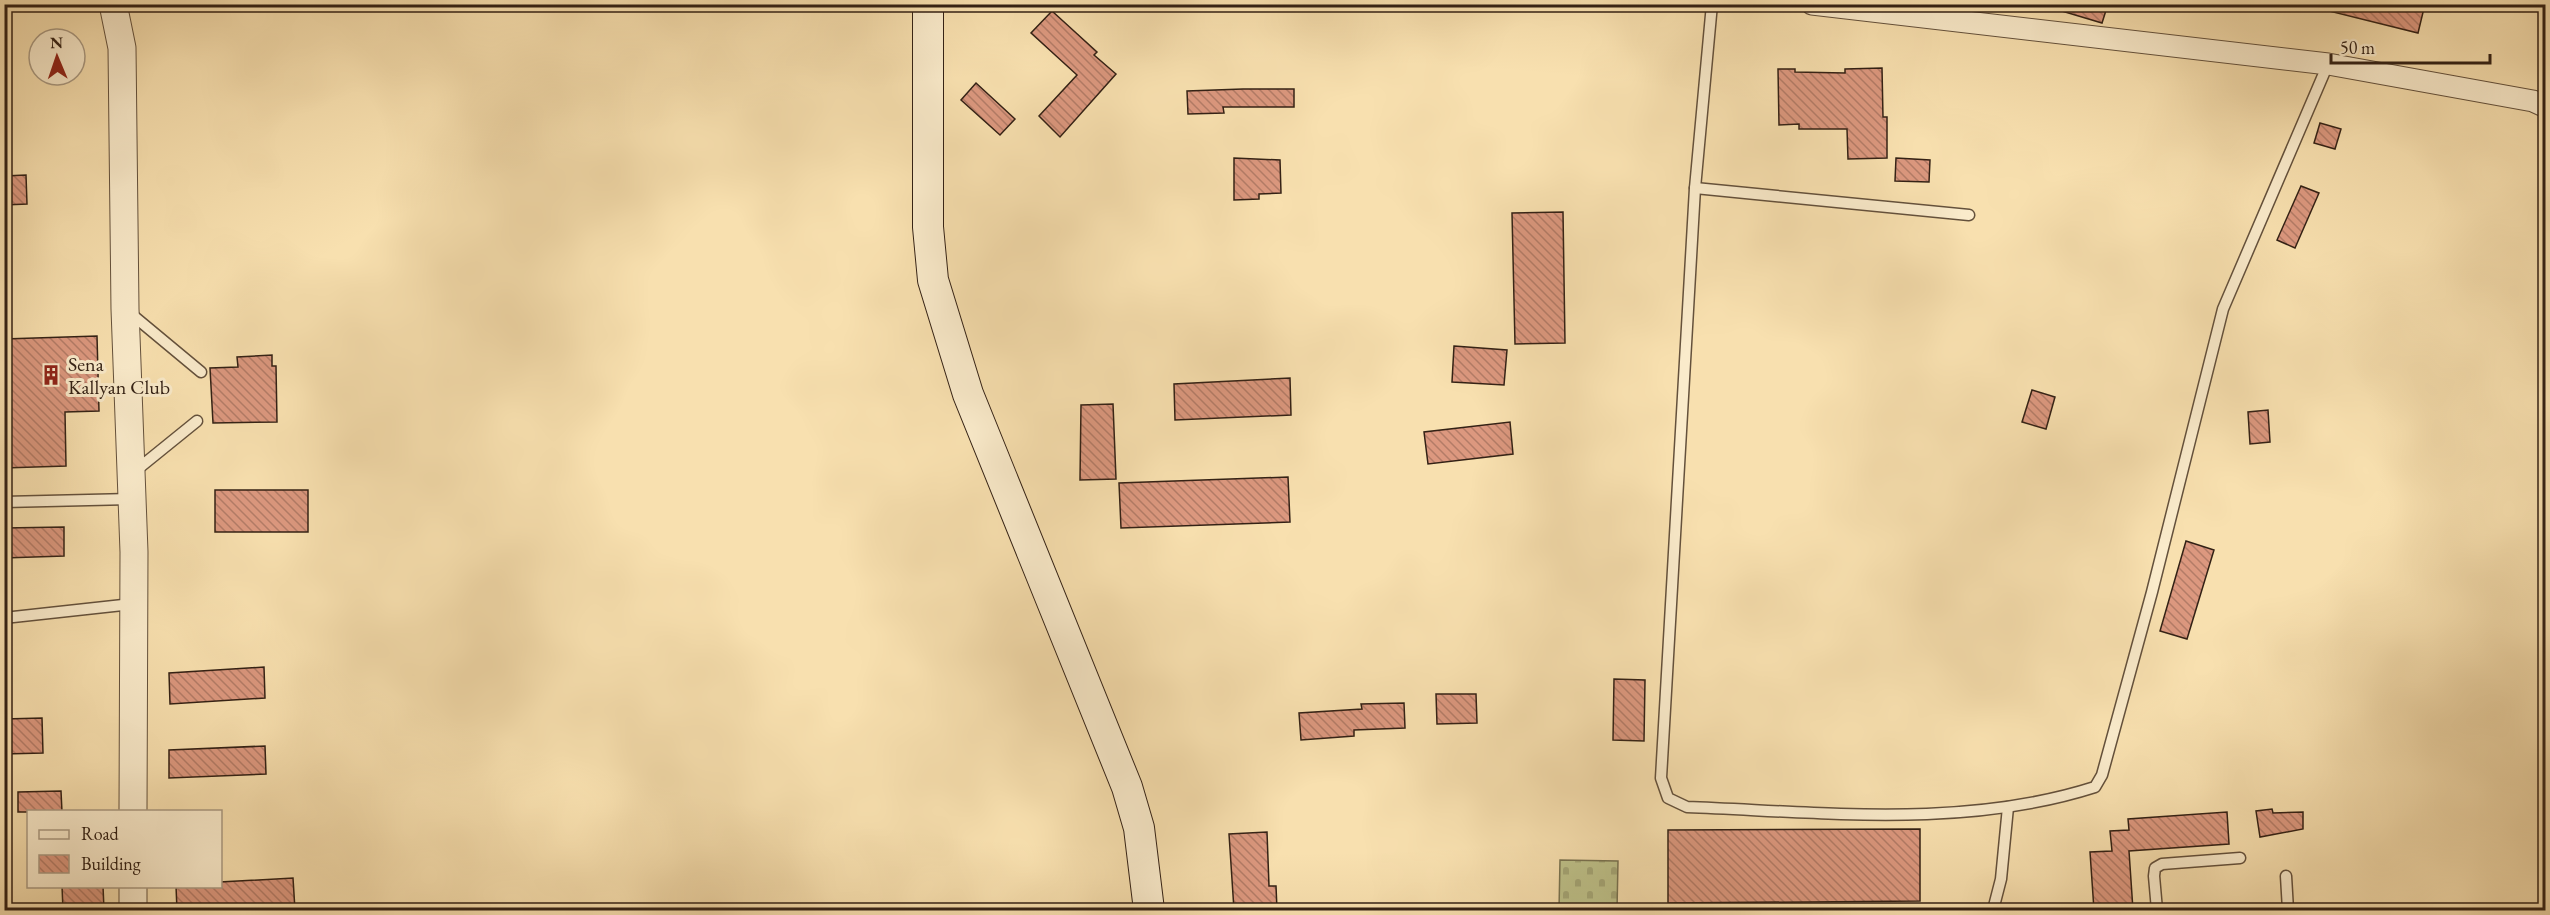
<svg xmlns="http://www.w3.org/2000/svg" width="2550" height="915" font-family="'EB Garamond',serif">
  <defs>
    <pattern id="cemetery-stones" width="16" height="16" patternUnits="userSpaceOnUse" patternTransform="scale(1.5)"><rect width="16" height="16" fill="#bec28a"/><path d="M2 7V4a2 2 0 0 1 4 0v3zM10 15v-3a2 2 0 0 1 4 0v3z" fill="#a4a676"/></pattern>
    <pattern id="building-back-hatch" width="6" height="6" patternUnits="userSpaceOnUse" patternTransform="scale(1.5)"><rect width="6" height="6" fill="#dc987f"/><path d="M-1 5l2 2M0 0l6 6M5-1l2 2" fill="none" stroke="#b37c67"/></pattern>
  </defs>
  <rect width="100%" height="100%" fill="#f8e0af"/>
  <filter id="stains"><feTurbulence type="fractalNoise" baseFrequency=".00333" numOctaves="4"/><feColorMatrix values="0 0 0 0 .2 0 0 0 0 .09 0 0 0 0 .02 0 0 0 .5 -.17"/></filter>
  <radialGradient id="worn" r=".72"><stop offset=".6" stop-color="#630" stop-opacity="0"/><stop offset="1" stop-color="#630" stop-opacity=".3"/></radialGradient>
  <path fill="url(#cemetery-stones)" stroke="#787250" stroke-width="1.5" d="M1560,860L1618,861L1617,910H1559Z"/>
  <g fill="url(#building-back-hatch)" stroke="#332115" stroke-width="1.5">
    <path d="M2056,4H2108L2102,23L2055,9Z"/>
    <path d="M2329,4H2425L2418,33L2329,11Z"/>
    <path d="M1052,11L1097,52L1094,55L1116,74L1060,137L1039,116L1077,75L1031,33Z"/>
    <path d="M1882,68L1883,117H1887V158L1848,159L1847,129H1799V124L1779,125L1778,69H1795V72L1845,73V69Z"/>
    <path d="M976,83L1015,119L1000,135L961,100Z"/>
    <path d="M1243,89H1294V107H1223L1224,113L1188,114L1187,91Z"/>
    <path d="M2320,123L2341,129L2335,149L2314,143Z"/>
    <path d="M1234,158L1280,160L1281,193L1259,194V199L1234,200Z"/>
    <path d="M1896,158L1930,160L1929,182L1895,181Z"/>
    <path d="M26,175L27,204L4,205V176Z"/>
    <path d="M2301,186L2319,193L2295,248L2277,240Z"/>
    <path d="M1563,212L1565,343L1515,344L1512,213Z"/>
    <path d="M97,336L99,411L65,412L66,466L4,468V339Z"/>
    <path d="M1454,346L1507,350L1504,385L1452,382Z"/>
    <path d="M272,355V366H276L277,422L213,423L210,368L238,367L237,357Z"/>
    <path d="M1290,378L1291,415L1175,420L1174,384Z"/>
    <path d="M2032,390L2055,397L2046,429L2022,422Z"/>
    <path d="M1113,404L1116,479L1080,480L1081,405Z"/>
    <path d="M2268,410L2270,442L2250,444L2248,412Z"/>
    <path d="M1510,422L1513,454L1428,464L1424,432Z"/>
    <path d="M1288,477L1290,522L1121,528L1119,483Z"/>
    <rect x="215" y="490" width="93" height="42"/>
    <path d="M64,527V556L4,558V528Z"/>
    <path d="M2186,541L2214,550L2187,639L2160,631Z"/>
    <path d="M264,667L265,698L170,704L169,673Z"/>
    <path d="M1614,679L1645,680L1644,741L1613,740Z"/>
    <path d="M1436,694H1476L1477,723L1437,724Z"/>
    <path d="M1404,703L1405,728L1354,730V736L1301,740L1299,713L1362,709L1361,704Z"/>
    <path d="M42,718L43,753L4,754V719Z"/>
    <path d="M265,746L266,774L169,778V750Z"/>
    <path d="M61,791L62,812H18V792Z"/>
    <path d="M2272,809L2273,813L2303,812V829L2260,837L2256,811Z"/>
    <path d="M2227,812L2229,844L2129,851L2133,910H2094L2090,852L2112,851L2110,831L2129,830L2128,819Z"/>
    <path d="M1920,829V901L1668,903V830Z"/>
    <path d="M1267,832L1269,886H1276L1277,910H1234L1229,834Z"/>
    <path d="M293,878L295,910H177L176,886H220V882Z"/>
    <path d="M62,886H103L104,910H63Z"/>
  </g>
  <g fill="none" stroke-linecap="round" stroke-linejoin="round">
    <g stroke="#64513c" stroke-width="13">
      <g id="service">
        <path d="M1712,4L1695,188L1661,778L1668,798L1687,807C1822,812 1964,829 2095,787L2102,775L2152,592L2223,309L2328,64"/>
        <path d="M1695,188L1969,215"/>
        <path d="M130,313L201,372"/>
        <path d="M134,472L197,421"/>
        <path d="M4,502L131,499"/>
        <path d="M4,618L132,604"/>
        <path d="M2286,876L2288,910"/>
        <path d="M1993,910L2001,879L2008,807"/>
        <path d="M2157,910L2154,876L2155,868L2162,864L2240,858"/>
      </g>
    </g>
    <g stroke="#64513c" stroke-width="23">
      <path id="minor" d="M1812,4L2328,64L2533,101L2546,107"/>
    </g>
    <g stroke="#64513c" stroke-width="29">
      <g id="tertiary">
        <path d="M113,4L122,48L125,309L134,552L133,812"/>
        <path d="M133,910V886"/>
      </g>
    </g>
    <g stroke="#332115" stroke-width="32">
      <path id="secondary" d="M928,4V227L933,280L968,394L1127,787L1139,828L1149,910"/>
    </g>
    <use href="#service" stroke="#faebcb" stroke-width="10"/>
    <use href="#minor" stroke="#faebcb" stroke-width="21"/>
    <use href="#tertiary" stroke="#faebcb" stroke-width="27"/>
    <use href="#secondary" stroke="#faebcb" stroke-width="30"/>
  </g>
  <defs>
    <g id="building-bare" transform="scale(1.62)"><path d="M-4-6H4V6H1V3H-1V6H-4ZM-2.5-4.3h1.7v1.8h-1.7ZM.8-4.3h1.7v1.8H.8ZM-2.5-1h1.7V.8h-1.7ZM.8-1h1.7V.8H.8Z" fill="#8f2418" stroke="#faebcb" stroke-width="2.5" paint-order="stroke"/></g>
  </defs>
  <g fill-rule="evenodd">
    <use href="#building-bare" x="51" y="375"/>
  </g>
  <g text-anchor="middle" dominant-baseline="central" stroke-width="6" stroke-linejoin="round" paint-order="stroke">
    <g font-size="20" fill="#332115" stroke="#faebcb" text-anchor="start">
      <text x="68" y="364">Sena<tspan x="68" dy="23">Kallyan Club</tspan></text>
    </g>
  </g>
  <rect width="2550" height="915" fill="none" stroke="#f8e0af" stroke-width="24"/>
  <rect x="6" y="6" width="2538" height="903" fill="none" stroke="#332115" stroke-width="3"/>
  <rect x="12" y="12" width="2526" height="891" fill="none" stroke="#332115" stroke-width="1.5"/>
  <rect x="27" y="810" width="195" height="78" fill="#faebcb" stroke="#aa9a82" stroke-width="1.5"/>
  <rect x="39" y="830" width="30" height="9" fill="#faebcb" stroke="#aa9a82" stroke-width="1.5"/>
  <text x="81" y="840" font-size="18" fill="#332115">Road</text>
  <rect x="39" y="855" width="30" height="18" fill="url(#building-back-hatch)" stroke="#aa9a82" stroke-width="1.5"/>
  <text x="81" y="870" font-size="18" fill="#332115">Building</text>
  <g transform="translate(57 57) rotate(358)"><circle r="28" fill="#faebcb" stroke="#aa9a82" stroke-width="1.5"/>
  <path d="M0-4.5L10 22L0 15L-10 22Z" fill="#8f2418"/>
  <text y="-9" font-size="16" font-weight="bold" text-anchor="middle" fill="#332115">N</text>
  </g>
  <path d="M2331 54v9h159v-9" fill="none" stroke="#332115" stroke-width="3"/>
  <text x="2340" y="54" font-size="18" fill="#332115" stroke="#faebcb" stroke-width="4.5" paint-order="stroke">50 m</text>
  <rect width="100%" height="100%" filter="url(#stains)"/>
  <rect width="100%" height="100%" fill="url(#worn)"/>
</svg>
